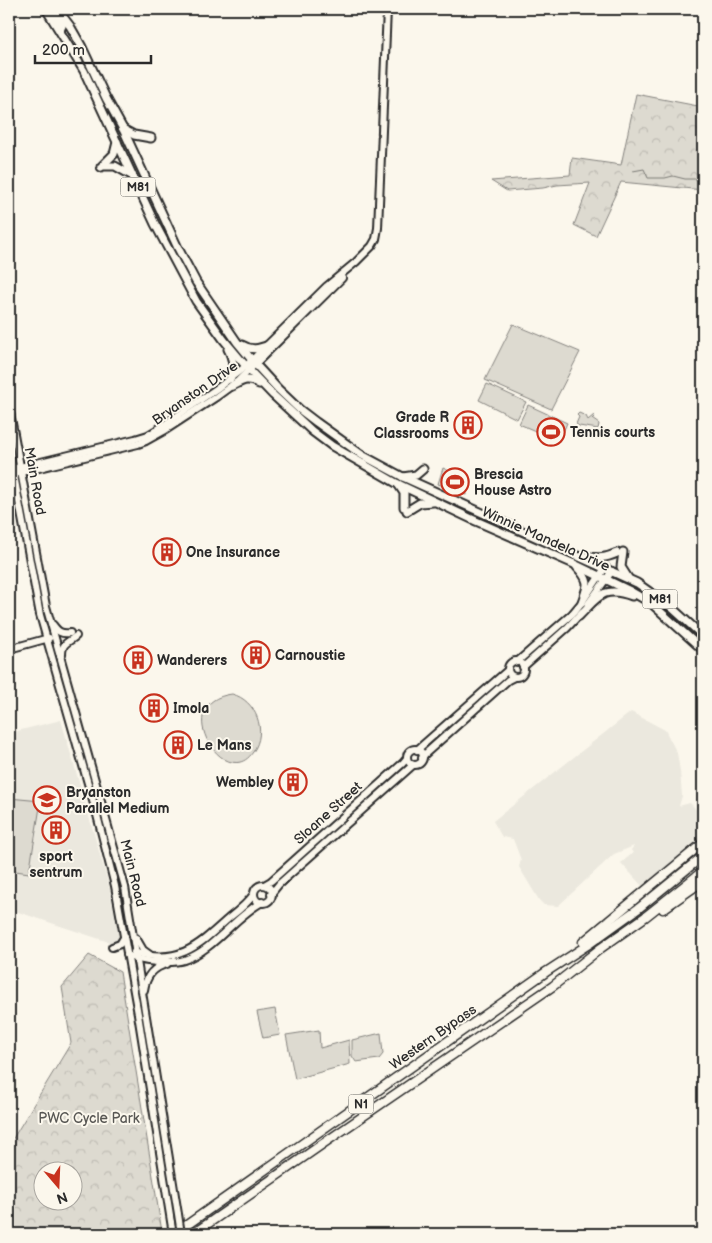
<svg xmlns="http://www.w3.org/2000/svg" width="712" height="1243" font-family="'Balsamiq Sans',sans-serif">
  <defs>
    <pattern id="park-crowns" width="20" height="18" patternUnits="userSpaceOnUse" patternTransform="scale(1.25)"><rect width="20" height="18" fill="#dddad0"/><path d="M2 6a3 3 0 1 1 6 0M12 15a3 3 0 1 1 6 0" fill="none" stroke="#bebbb3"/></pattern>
  </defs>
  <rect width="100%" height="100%" fill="#fbf7ec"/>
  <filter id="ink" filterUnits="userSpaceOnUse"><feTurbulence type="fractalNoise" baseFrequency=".02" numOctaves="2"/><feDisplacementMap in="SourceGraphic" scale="10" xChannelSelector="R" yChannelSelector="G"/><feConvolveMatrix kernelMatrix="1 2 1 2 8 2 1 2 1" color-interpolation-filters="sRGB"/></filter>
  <g filter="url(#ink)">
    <g fill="#ebe8de">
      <path d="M631,712L665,730L677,753L680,771L682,796L679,806L690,803L703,816V834L644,888L621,863L633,853L631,850L634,846L614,854L558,906L544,905L539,900L519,867L521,860L513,839L502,837L493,821Z"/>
      <path d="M61,720L110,889L119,937L118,942L115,944L9,909V733Z"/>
    </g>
    <g fill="#dddad0" stroke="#84827e">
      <path d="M513,324L580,352L551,409L485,380Z"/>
      <path d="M487,384L526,402L517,419L479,400Z"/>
      <path d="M528,405L567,423L559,441L519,424Z"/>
      <path d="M579,413L586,416L588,420L594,415L595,416L592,419L599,424L598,429L579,426L576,424L579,417L577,415Z"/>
      <path d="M443,468L471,481L466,495L438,484Z"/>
      <path d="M232,694C256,700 268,731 253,752C226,793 167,702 232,694Z"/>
      <path d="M9,798L41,801L29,873L9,870Z"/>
      <path d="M275,1009L280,1035L263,1038L257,1012Z"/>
      <path d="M319,1030L320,1048L349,1040L350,1064L295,1079L286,1035Z"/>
      <path d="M381,1033L383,1054L379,1059L356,1062L352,1056V1040Z"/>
    </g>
    <g fill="url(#park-crowns)" stroke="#84827e" fill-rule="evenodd">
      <path d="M636,94L703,107V190L621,182L596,236L574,225L590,183L557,185L543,188L507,191L491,181L570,175L572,158L621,165Z"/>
      <path d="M89,955L120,972L162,1232L158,1234H9V1145L71,1043L62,987ZM42,1170H72V1200H42Z"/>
    </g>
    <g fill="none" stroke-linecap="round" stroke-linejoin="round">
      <path stroke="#7b7a75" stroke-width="1" d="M633,171L644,169L648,178H665L673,176L685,179H696L703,176"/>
      <g stroke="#2b2b2b" stroke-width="10">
        <g id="secondary">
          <path d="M9,407L46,606L125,887L178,1214"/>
          <path d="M9,448L40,615L97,815L115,886L138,1014L173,1234"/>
          <path d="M16,468L135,439L148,435L158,429L219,387L246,366L327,286L356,262L372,246L376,239L378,228L387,9"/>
          <path d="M9,473H14L31,470L138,444L146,441L164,431L216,397L238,381L342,278"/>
          <path d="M588,604L612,571"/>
          <path d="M53,625C58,632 61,634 70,633"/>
          <path d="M9,649L49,638"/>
          <path d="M62,655C62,642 68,643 76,636"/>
          <circle cx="516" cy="669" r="8"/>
          <path d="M517,662L572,614L582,602L605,568"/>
          <path d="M523,667L567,628L582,612"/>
          <circle cx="415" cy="757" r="8"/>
          <path d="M417,750L508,670"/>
          <path d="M422,758L425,754L508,680L514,677"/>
          <path d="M264,885L271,881L403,763L407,758"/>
          <circle cx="263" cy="894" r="9"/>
          <path d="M271,894L279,884L413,765"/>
          <path d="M136,938L143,950L150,955"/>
          <path d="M112,947L120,944L125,936"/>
          <path d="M134,952C178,966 198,946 229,918C238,911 248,903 254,894"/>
          <path d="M127,955C137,960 146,961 157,962C166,962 176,963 184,960C214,950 234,917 262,902"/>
          <path d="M144,990C146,976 154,967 167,964"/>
        </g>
      </g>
      <g stroke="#2b2b2b" stroke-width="11">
        <g id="primary">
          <path d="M46,9L84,71L155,224L196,301L224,340L250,371L273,395L312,431L332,446L398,484L476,521L574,564L630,591L651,603L703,650"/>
          <path d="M52,9L62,23V26L60,30"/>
          <path d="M57,9L70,26L82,47L106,98L123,129L178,248L196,282L237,342L256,365L278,389L299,409L316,422L362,455L403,477L637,583L671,607L703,636"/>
          <path d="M123,129L134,135L151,138"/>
          <path d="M104,166H115L131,175"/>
          <path d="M101,167L114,154L117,142"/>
          <path d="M242,345C252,351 258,349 269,345"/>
          <path d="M228,349C234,360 234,368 230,379"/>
          <path d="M232,386C244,380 247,377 259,384"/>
          <path d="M403,477L416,475L423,469"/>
          <path d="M398,484L404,493V507"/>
          <path d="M407,511L420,503L433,502"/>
          <path d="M623,552L621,567L628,578"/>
          <path d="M586,556C598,559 606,558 617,553"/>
          <path d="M577,567C591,582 588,585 582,602"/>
          <path d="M579,616C598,597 603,585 632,596"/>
        </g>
      </g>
      <g stroke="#2b2b2b" stroke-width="11">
        <g id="highway">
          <path d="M663,909L703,881"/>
          <path d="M583,942L703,843"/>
          <path d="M174,1234L546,972L589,944L639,908L703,856"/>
          <path d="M193,1234L324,1143L553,986L601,948L645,917L703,871"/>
        </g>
      </g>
      <use href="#secondary" stroke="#fbf7ec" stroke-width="6"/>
      <use href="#primary" stroke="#fbf7ec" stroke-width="7"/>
      <use href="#highway" stroke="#fbf7ec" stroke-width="8"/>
      <g stroke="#2b2b2b" stroke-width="10" stroke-linecap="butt">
        <path id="secondary-bridge" d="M178,1214L181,1234"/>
      </g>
      <use href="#secondary-bridge" stroke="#fbf7ec" stroke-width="6"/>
    </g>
  </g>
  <defs>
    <g id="building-ring" transform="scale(1.4375)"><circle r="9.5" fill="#fbf7ec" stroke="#c8321e" stroke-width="1.5"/><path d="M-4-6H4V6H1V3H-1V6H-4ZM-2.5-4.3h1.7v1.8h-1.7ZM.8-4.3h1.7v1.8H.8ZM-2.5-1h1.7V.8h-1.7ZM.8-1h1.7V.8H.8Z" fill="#c8321e"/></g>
    <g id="stadium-ring" transform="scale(1.4375)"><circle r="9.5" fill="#fbf7ec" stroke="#c8321e" stroke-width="1.5"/><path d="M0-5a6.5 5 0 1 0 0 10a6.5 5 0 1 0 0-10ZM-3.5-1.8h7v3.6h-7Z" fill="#c8321e"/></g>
    <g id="school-ring" transform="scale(1.4375)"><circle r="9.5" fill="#fbf7ec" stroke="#c8321e" stroke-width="1.5"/><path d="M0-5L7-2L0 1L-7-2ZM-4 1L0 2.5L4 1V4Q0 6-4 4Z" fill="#c8321e"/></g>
  </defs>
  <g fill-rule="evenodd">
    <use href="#building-ring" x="468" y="425"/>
    <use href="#stadium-ring" x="551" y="432"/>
    <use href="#stadium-ring" x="455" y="482"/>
    <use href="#building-ring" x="167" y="552"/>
    <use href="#building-ring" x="256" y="655"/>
    <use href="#building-ring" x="138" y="660"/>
    <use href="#building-ring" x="154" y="708"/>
    <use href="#building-ring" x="178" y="745"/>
    <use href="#building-ring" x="293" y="782"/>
    <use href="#school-ring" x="47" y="800"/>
    <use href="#building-ring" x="56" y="830"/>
  </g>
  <g text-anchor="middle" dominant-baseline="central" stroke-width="4" stroke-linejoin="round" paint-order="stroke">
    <g fill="#fbf7ec" stroke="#696865" stroke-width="1">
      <rect x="120.5" y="177.5" width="35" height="19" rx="4"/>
      <rect x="642.5" y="589.5" width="35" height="19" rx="4"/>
      <rect x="348.5" y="1094.5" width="25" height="19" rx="4"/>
    </g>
    <g font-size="12" font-weight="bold" fill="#2b2b2b">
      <text x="138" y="187">M81</text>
      <text x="660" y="599">M81</text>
      <text x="361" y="1104">N1</text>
    </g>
    <g font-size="14" fill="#2b2b2b" stroke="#fbf7ec">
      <text transform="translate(195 393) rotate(-35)">Bryanston Drive</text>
      <text transform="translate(35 481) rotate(80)">Main Road</text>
      <text transform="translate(546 539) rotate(24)">Winnie Mandela Drive</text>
      <text transform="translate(328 813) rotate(-42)">Sloane Street</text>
      <text transform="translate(133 873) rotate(76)">Main Road</text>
      <text transform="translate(433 1037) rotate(-35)">Western Bypass</text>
    </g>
    <g font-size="14" font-weight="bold" fill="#2b2b2b" stroke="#fbf7ec" text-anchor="start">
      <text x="449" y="417" text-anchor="end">Grade R<tspan x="449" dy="16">Classrooms</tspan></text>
      <text x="570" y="432">Tennis courts</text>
      <text x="474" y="474">Brescia<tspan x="474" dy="16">House Astro</tspan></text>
      <text x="186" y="552">One Insurance</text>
      <text x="275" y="655">Carnoustie</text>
      <text x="157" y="660">Wanderers</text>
      <text x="173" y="708">Imola</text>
      <text x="197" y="745">Le Mans</text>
      <text x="274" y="782" text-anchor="end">Wembley</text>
      <text x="66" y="792">Bryanston<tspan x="66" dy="16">Parallel Medium</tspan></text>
      <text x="56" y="856" text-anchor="middle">sport<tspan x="56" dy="16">sentrum</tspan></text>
    </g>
    <g font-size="14" fill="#585754" stroke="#fbf7ec">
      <text x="89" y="1118">PWC Cycle Park</text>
    </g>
  </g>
  <rect width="712" height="1243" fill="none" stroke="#fbf7ec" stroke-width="30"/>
  <rect x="15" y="15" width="682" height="1213" fill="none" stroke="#2b2b2b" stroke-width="2" filter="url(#ink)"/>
  <g transform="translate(58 1186) rotate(161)"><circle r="24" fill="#fbf7ec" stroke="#a8a59f"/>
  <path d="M0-4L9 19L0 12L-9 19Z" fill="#c8321e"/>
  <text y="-8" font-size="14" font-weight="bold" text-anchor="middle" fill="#2b2b2b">N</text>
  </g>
  <path d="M35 55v8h116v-8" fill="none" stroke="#2b2b2b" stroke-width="2.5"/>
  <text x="42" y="55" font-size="15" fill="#2b2b2b" stroke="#fbf7ec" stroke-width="4" paint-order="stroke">200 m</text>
</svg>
